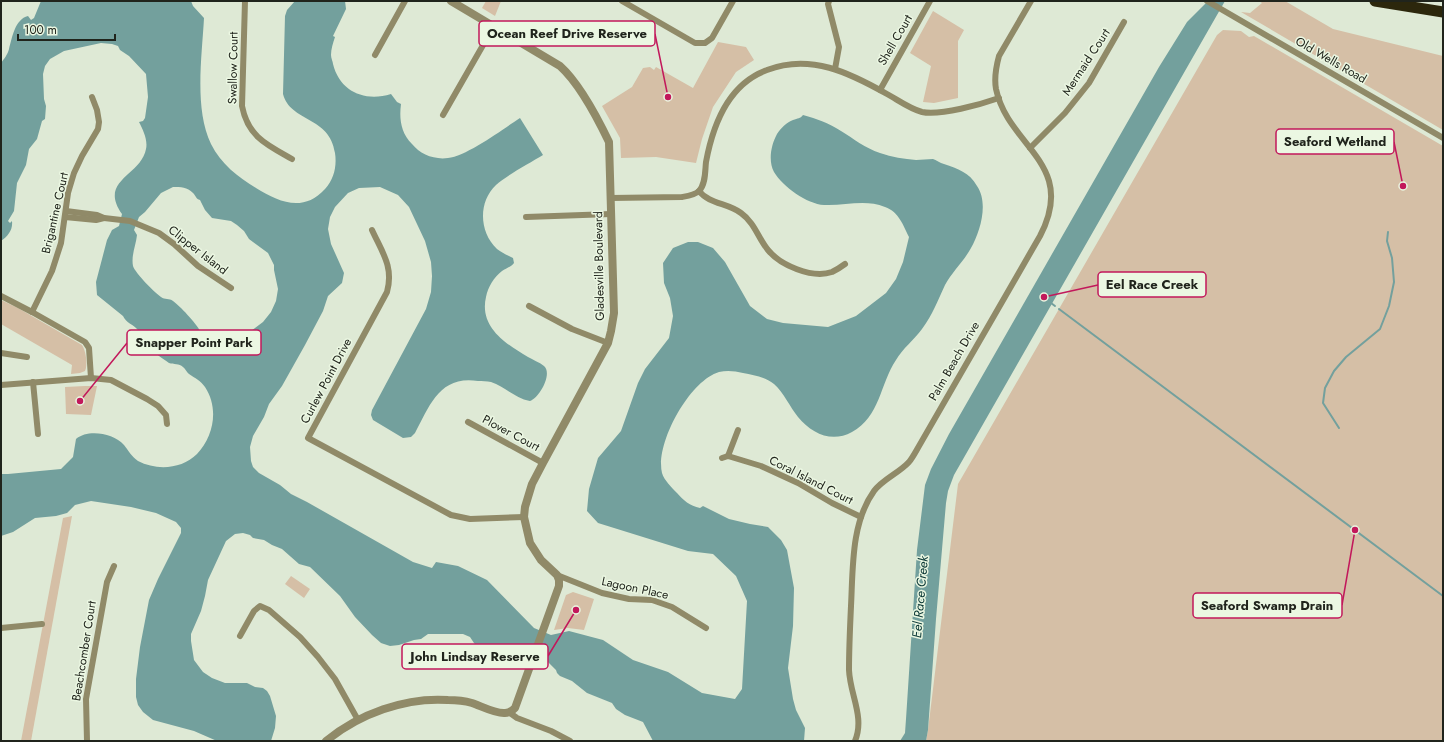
<svg xmlns="http://www.w3.org/2000/svg" width="1444" height="742" font-family="Jost,sans-serif">
  <rect width="100%" height="100%" fill="#dee9d5"/>
  <g fill="#d5bfa6">
    <path d="M486,1H501L495,16L482,8Z"/>
    <path d="M1259,1H1285L1333,29L1443,56V130L1241,12L1250,13L1262,3Z"/>
    <path d="M933,11L964,30L958,41V98L934,103L923,102L931,66L910,53Z"/>
    <path d="M1223,30L1241,31L1249,37L1254,36L1443,146V741H926L928,730L958,484L1217,35Z"/>
    <path d="M718,42L746,47L754,60L736,72L713,107L702,139L696,163L656,157L621,158L620,138L602,106L632,87L643,68L650,67L654,70L656,67L693,88Z"/>
    <path d="M1,300L18,308L82,345C86,351 88,365 85,371L80,373L71,374L72,365L1,324Z"/>
    <path d="M85,386H97L91,415L66,414L65,387Z"/>
    <path d="M72,516L31,741H21L63,518Z"/>
    <path d="M291,576L310,589L304,598L285,584Z"/>
    <path d="M573,592L594,599L584,630L568,628L554,630L566,595Z"/>
  </g>
  <g fill="#73a09d" fill-rule="evenodd">
    <path d="M41,1H191L193,6L204,18C202,56 194,109 211,144C221,164 238,177 256,188C279,202 303,213 325,189C334,179 337,166 335,153C330,116 290,122 283,94L285,16L287,10L295,1H345L346,9L333,36L335,37C333,43 331,49 331,55C331,58 333,62 333,64C340,92 365,102 391,94L397,102L401,104C399,119 401,133 412,144C420,154 434,160 448,158C467,156 503,129 520,118L543,155C530,163 507,175 496,185C478,202 479,232 497,249C502,253 507,255 513,258L514,263C511,267 506,268 502,271C494,277 488,287 486,297C479,327 506,344 528,357C533,360 539,362 544,366C553,374 539,398 530,401C515,398 505,387 491,382C487,381 482,381 478,381C440,375 430,405 415,433L411,437L403,438L373,420L371,415L372,410L426,309L431,292L432,276L431,262L425,241L409,207L398,195L380,187L359,188L348,193L335,207L330,217L328,229L331,244L344,273L342,283L328,296L323,311L305,345L282,386L269,404L264,417L253,436L250,447L251,461L253,467L259,473L280,485L291,494L307,502L413,562L432,568L436,562L458,566L487,580L534,628L551,635L569,631L603,640L633,660L668,672L702,693L735,699L742,689L747,601L736,576L713,554L688,551L598,523L587,511L589,489L598,458L621,431L638,383L645,369L669,338L673,316L670,298L664,283L663,263L673,248L688,242H698L713,248L725,262L750,306L767,319L783,323L828,327L856,316L886,293L896,279L903,262L909,237C903,225 899,212 885,207C865,199 845,206 824,205C807,204 783,187 774,172C768,161 771,145 777,134C781,128 787,122 793,120C798,118 800,119 803,115C817,119 829,123 841,131C854,139 865,148 880,153C892,157 904,159 916,160C922,160 927,159 933,159C936,160 940,163 944,164C958,169 969,172 977,186C989,203 980,232 971,248C964,261 952,272 945,285C937,302 933,314 922,329C914,340 903,348 896,360C880,384 880,417 852,432C832,443 812,434 798,417C790,407 784,393 774,384C765,377 754,375 743,373C735,371 727,370 719,372C689,381 655,444 662,473C664,480 672,488 677,493C683,500 690,506 700,508L703,506L729,519L750,524L768,527L781,540L787,550L794,588L793,626L788,668L793,699L796,710L805,728L804,741H653L643,722L625,715L616,709L612,703L587,693L572,681L560,676L557,673L556,670L545,659L543,654L529,647C517,656 491,649 477,646L474,643L470,637L463,634H428L421,639L414,640L399,645L390,646L381,643L372,635L355,617L340,596L310,567L299,564L282,549L272,545L264,540L253,538L250,535L243,533L235,534L226,541L208,580L205,596L201,611L191,634V641L194,660L203,672L212,678L225,683H247L255,687L263,688L267,691L270,696L276,716L275,728L271,741H217L194,731L153,720L143,712L138,705L136,697V679L140,647L149,600L158,579L181,533V528L176,522L156,513L131,507L91,501L75,505L67,513L56,516L35,518L13,532L1,536V474H8L61,469L73,457L76,439C88,429 113,433 124,445C128,450 132,457 138,461C157,471 182,469 197,454C214,436 219,408 205,387C201,381 195,378 189,374C186,372 186,369 183,367C179,363 174,365 169,363C166,361 162,358 159,356C150,349 146,338 138,330C133,324 126,323 123,316L97,295L96,282L107,240L112,230L119,226L122,214C98,180 141,176 146,149C148,140 143,130 139,122L143,121L145,118L148,97L146,74L129,56L120,50L118,46L112,44L101,43L64,51L50,59L45,66L43,74L44,99L46,106L45,119L42,121L37,139L29,149L26,165L17,183L14,211L8,221L10,223L12,221C13,230 8,236 1,241V63C4,59 8,54 9,49C12,38 15,19 28,16L31,20L34,18ZM173,187C181,187 187,187 193,193C196,196 196,199 200,200L205,210L212,218L231,221L237,225L244,231L249,239L268,253L274,265V270L278,289L276,301L271,312L263,322L251,331L240,336L222,337L211,332H198L200,331C197,324 179,305 173,301C169,298 165,300 161,297C155,293 135,273 133,266C131,255 136,245 137,235L134,230L139,217L145,212L161,193Z"/>
    <path d="M1208,1H1225L954,475L948,491L946,503L936,619L928,730L926,741H900L905,733L906,719L917,550L925,485L931,469L949,434L1159,67L1187,22Z"/>
  </g>
  <g fill="none" stroke-linecap="round" stroke-linejoin="round">
    <g stroke="#73a09d" stroke-width="2">
      <path d="M1051,303L1055,306"/>
      <path d="M1059,309L1443,596"/>
      <path d="M1339,428L1323,403L1325,388L1334,371L1346,357L1380,329L1389,306L1394,282L1392,258L1387,241L1388,232"/>
    </g>
    <g stroke="#908a68" stroke-width="6">
      <path d="M245,1L242,106C248,137 267,145 292,159"/>
      <path d="M622,1L695,43H705L712,38L733,1"/>
      <path d="M829,1L828,4L839,47L835,69"/>
      <path d="M1207,1L1443,138"/>
      <path d="M375,55L405,1"/>
      <path d="M880,90L930,1"/>
      <path d="M443,115L494,26"/>
      <path d="M1030,148L1065,113L1089,83L1124,22"/>
      <path d="M699,191C709,204 728,203 741,213C755,223 758,238 768,250C780,265 812,279 832,272C836,270 841,267 845,264"/>
      <path d="M611,198L682,197C688,196 695,195 699,191C706,184 705,170 706,162C713,124 728,84 767,70C810,53 850,73 887,94C898,100 910,109 922,112C940,116 982,104 999,98"/>
      <path d="M66,211L97,215L104,218L130,221L159,233L174,244L198,266L231,288"/>
      <path d="M65,217L96,220L104,218"/>
      <path d="M526,217L611,214"/>
      <path d="M372,230C382,252 394,267 387,292L308,438L451,515L470,519L524,517"/>
      <path d="M1,296L32,312L85,342L89,348L91,378"/>
      <path d="M529,306L572,329L608,343"/>
      <path d="M32,312L52,271L61,243L68,193L74,173L82,156L98,129L99,122L97,110L92,97"/>
      <path d="M1,353L27,357"/>
      <path d="M33,382L38,434"/>
      <path d="M1,385L91,378L111,380L147,399L158,406L166,415L167,424"/>
      <path d="M468,422L543,463"/>
      <path d="M728,456L738,430"/>
      <path d="M722,458L728,456L761,466L798,483L832,503L861,517"/>
      <path d="M557,575L602,593L629,599L652,600L672,607L706,628"/>
      <path d="M1,628L42,624"/>
      <path d="M240,636L254,611L260,606L269,610L300,637L318,657L335,679L358,720"/>
      <path d="M510,713L517,718L551,731L570,741"/>
      <path d="M87,741L86,699L107,582L114,566"/>
      <path d="M855,741C865,717 850,695 849,670C849,648 850,627 851,606C853,568 851,523 874,491C883,479 899,473 909,462C913,457 916,451 919,446L1040,236C1078,163 1008,147 996,89C994,78 996,67 999,56L1031,1"/>
    </g>
    <path stroke="#908a68" stroke-width="8" d="M326,741C359,714 405,697 448,700C456,700 465,701 472,703C481,706 496,714 505,713C509,713 512,711 515,708L559,586V580L557,575L541,560L530,543L524,517L525,507L532,484L543,463L608,343L611,331L614,313L609,142C597,117 580,84 560,66L451,1"/>
    <path stroke="#2c270c" stroke-width="11" d="M1375,1L1443,12"/>
  </g>
  <g text-anchor="middle" dominant-baseline="central" stroke-width="3" stroke-linejoin="round" paint-order="stroke">
    <g font-size="12" fill="#20241c" stroke="#ebf7e2">
      <text transform="translate(895 40) rotate(-60)">Shell Court</text>
      <text transform="translate(1331 60) rotate(30)">Old Wells Road</text>
      <text transform="translate(1086 62) rotate(-57)">Mermaid Court</text>
      <text transform="translate(233 68) rotate(-89)">Swallow Court</text>
      <text transform="translate(55 213) rotate(-77)">Brigantine Court</text>
      <text transform="translate(198 250) rotate(38)">Clipper Island</text>
      <text transform="translate(599 266) rotate(-91)">Gladesville Boulevard</text>
      <text transform="translate(954 361) rotate(-60)">Palm Beach Drive</text>
      <text transform="translate(326 381) rotate(-62)">Curlew Point Drive</text>
      <text transform="translate(511 433) rotate(28)">Plover Court</text>
      <text transform="translate(811 480) rotate(27)">Coral Island Court</text>
      <text transform="translate(635 588) rotate(12)">Lagoon Place</text>
      <text transform="translate(84 651) rotate(-81)">Beachcomber Court</text>
    </g>
    <g font-size="13" font-style="italic" fill="#0a3735" stroke="#ebf7e2">
      <text transform="translate(920 597) rotate(-85)">Eel Race Creek</text>
    </g>
  </g>
  <path fill="none" stroke="#c2185b" stroke-width="1.5" d="M668 97L655 34M1403 186L1394 142M1044 297L1098 285M80 401L127 343M1355 530L1342 605M576 610L548 656"/>
  <g fill="#c2185b" stroke="#ebf7e2" stroke-width="1.5">
    <circle cx="668" cy="97" r="4"/>
    <circle cx="1403" cy="186" r="4"/>
    <circle cx="1044" cy="297" r="4"/>
    <circle cx="80" cy="401" r="4"/>
    <circle cx="1355" cy="530" r="4"/>
    <circle cx="576" cy="610" r="4"/>
  </g>
  <g fill="#ebf7e2" stroke="#c2185b" stroke-width="1.5">
    <rect x="479" y="21" width="176" height="25" rx="4"/>
    <rect x="1276" y="129" width="118" height="25" rx="4"/>
    <rect x="1098" y="272" width="108" height="25" rx="4"/>
    <rect x="127" y="330" width="134" height="25" rx="4"/>
    <rect x="1193" y="593" width="149" height="25" rx="4"/>
    <rect x="402" y="644" width="146" height="25" rx="4"/>
  </g>
  <g font-size="13" text-anchor="middle" font-weight="bold" fill="#20241c">
    <text x="567" y="38">Ocean Reef Drive Reserve</text>
    <text x="1335" y="146">Seaford Wetland</text>
    <text x="1152" y="289">Eel Race Creek</text>
    <text x="194" y="347">Snapper Point Park</text>
    <text x="1267" y="610">Seaford Swamp Drain</text>
    <text x="475" y="661">John Lindsay Reserve</text>
  </g>
  <rect width="1444" height="742" fill="none" stroke="#20241c" stroke-width="4"/>
  <path d="M18 34v6h97v-6" fill="none" stroke="#20241c" stroke-width="2"/>
  <text x="24" y="34" font-size="12" fill="#20241c" stroke="#ebf7e2" stroke-width="3" paint-order="stroke">100 m</text>
</svg>
